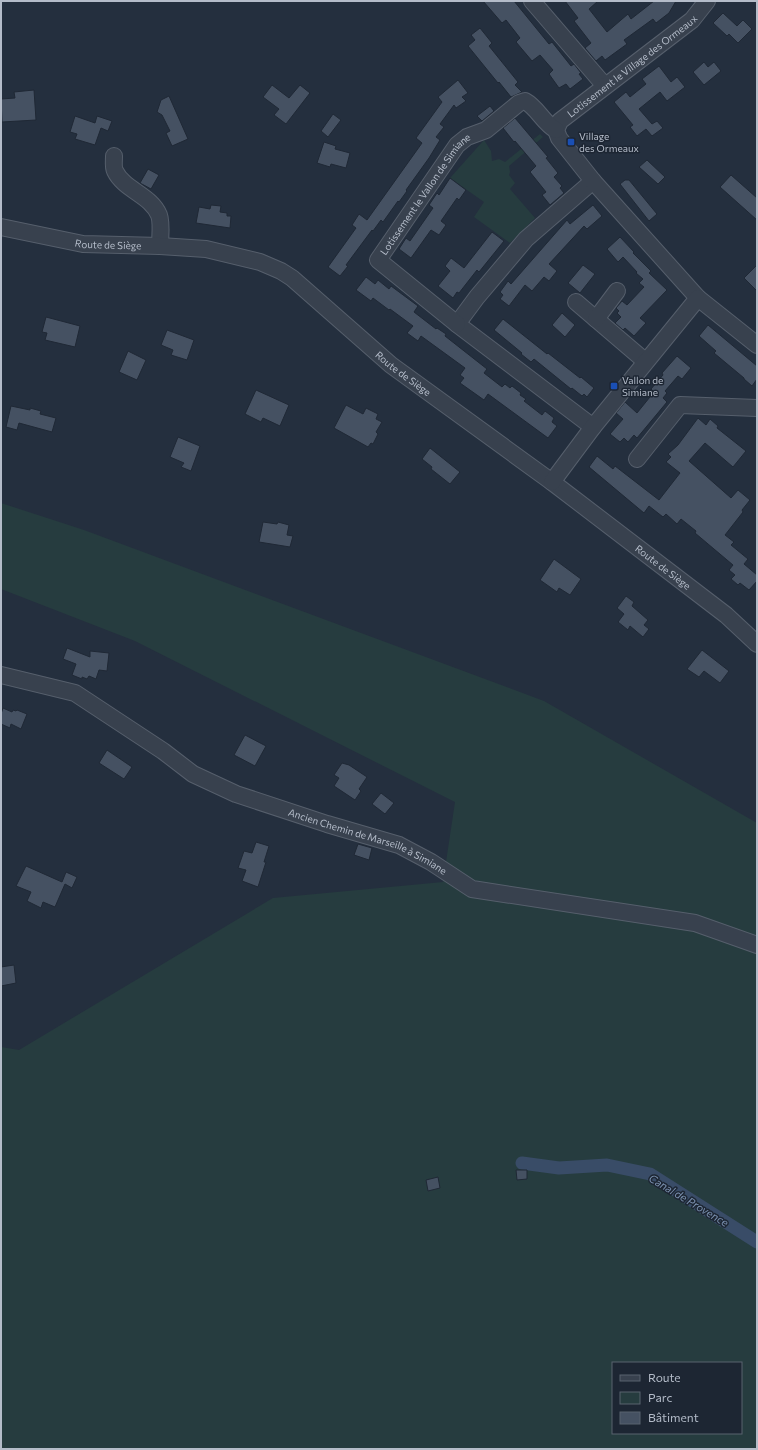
<svg xmlns="http://www.w3.org/2000/svg" width="758" height="1450" font-family="Commissioner,sans-serif">
  <rect width="100%" height="100%" fill="#242f3e"/>
  <g fill="#263c3f" fill-rule="evenodd">
    <path d="M540,134L543,137L509,166L510,172L509,175L515,183L510,189L535,218L510,243L474,217L484,202L450,178L484,140L491,151L492,161L499,159L505,162Z"/>
    <path d="M1,503L84,530L544,701L757,823V1449H1V1047L19,1050L273,898L443,882L455,802L135,641L1,589ZM613,1363H741V1433H613Z"/>
  </g>
  <g fill="none" stroke-linecap="round" stroke-linejoin="round">
    <path stroke="#394c67" stroke-width="13" d="M522,1163L559,1168L607,1165L650,1174L757,1242"/>
  </g>
  <g fill="#455162" stroke="#1f2835">
    <path d="M483,1H514L549,44L552,42L571,66L574,64L581,73L579,74L583,79L570,89L566,84L559,88L549,74L553,70L540,55L532,61L516,42L520,38L506,20L502,23Z"/>
    <path d="M565,1H598L589,9L607,32L628,14L631,19L654,1H676L669,13L656,23L653,19L624,40L627,44L605,60L602,56L596,61L585,48L591,43L574,21L578,18Z"/>
    <path d="M723,13L737,26L743,20L752,29L738,43L729,34L727,36L713,23Z"/>
    <path d="M480,28L492,43L489,46L518,82L515,85L522,92L511,97L499,82L498,83L468,46L475,40L471,35Z"/>
    <path d="M704,62L708,67L714,62L721,71L704,85L693,72Z"/>
    <path d="M659,66L671,82L677,77L685,87L667,101L660,92L639,109L652,124L657,121L663,128L652,136L646,129L637,136L630,127L633,125L614,102L626,92L630,97L646,84L642,79Z"/>
    <path d="M458,80L468,93L462,97L466,101L456,108L454,105L440,124L444,127L436,137L440,140L429,158L406,190L407,191L399,202L398,201L383,222L381,220L373,231L372,230L346,265L348,266L340,276L328,267L356,228L352,225L359,214L367,220L422,143L416,138L442,102L438,97Z"/>
    <path d="M272,85L289,98L300,85L310,93L286,124L274,115L279,109L263,97Z"/>
    <path d="M34,90L36,120L2,122L1,99L15,98L14,92Z"/>
    <path d="M169,96L188,139L172,146L166,133L170,131L162,115L157,112L161,100Z"/>
    <path d="M490,106L494,111L482,121L477,116Z"/>
    <path d="M333,114L341,120L328,137L321,131Z"/>
    <path d="M75,116L95,123L97,116L112,121L108,131L101,128L95,145L75,139L77,134L70,132Z"/>
    <path d="M515,118L548,157L546,158L558,173L554,177L562,186L560,188L564,193L550,205L542,195L546,192L530,172L536,166L515,141L514,142L503,128Z"/>
    <path d="M324,142L336,146L335,149L350,153L346,168L331,164L330,167L317,163Z"/>
    <path d="M647,160L665,177L658,184L639,167Z"/>
    <path d="M148,169L159,175L151,189L140,183Z"/>
    <path d="M731,175L757,198V220L720,187Z"/>
    <path d="M450,178L466,190L459,200L457,198L441,221L446,225L439,235L431,230L411,258L399,249L406,238L410,241L433,208L429,205L437,193L439,195Z"/>
    <path d="M625,180H629L657,214L649,221L620,184Z"/>
    <path d="M211,205L221,206L220,212L227,213V216H231L230,228L196,223L199,207L210,209Z"/>
    <path d="M593,205L602,216L587,229L584,226L549,264L557,271L549,281L544,277L532,291L525,285L509,306L500,299L503,295L500,292L508,281L511,284L567,220L570,224Z"/>
    <path d="M492,232L504,241L479,272L477,270L459,293L457,292L453,298L438,286L450,271L445,266L451,258L464,268Z"/>
    <path d="M620,237L634,252L633,253L651,271L649,273L667,290L640,318L646,323L634,336L625,328L623,330L615,323L621,317L617,313L619,311L616,308L622,301L627,305L644,287L639,283L643,279L636,273L637,272L623,257L618,262L607,249Z"/>
    <path d="M583,265L595,274L580,293L568,283Z"/>
    <path d="M757,265V291L744,278Z"/>
    <path d="M366,277L375,284L378,280L389,289L391,286L418,306L414,312L436,329L437,328L446,334L445,336L487,369L484,373L502,387L505,384L510,388L512,386L521,393L520,395L526,399L524,401L542,415L545,411L554,418L552,422L557,426L548,438L488,394L484,400L460,383L464,378L460,375L465,368L421,336L418,341L407,333L413,326L390,309L389,310L373,298L371,301L356,290Z"/>
    <path d="M562,313L575,325L565,337L552,325Z"/>
    <path d="M46,317L80,326L75,347L45,340L47,333L42,332Z"/>
    <path d="M503,319L547,354L548,353L580,378L581,377L594,388L587,397L584,394L582,396L572,388L571,389L534,359L531,362L521,354L522,353L494,330Z"/>
    <path d="M708,325L757,366V379L752,386L744,379V378L714,353L716,351L699,336Z"/>
    <path d="M167,330L194,340L187,360L171,355L173,350L161,345Z"/>
    <path d="M128,351L146,360L137,380L119,372Z"/>
    <path d="M677,356L691,368L682,379L678,376L665,391L667,393L663,398L667,402L637,438L634,435L628,442L624,438L620,442L610,434L623,419L616,413L625,402L637,413L654,392L651,389L663,375L662,373Z"/>
    <path d="M256,390L289,405L280,426L263,418L261,422L245,414Z"/>
    <path d="M346,405L363,414L366,408L378,414L376,419L382,422L376,432L378,434L373,444L371,443L368,447L334,428Z"/>
    <path d="M11,406L30,410V408L41,411L40,414L56,418L52,432L19,423L17,430L6,427Z"/>
    <path d="M698,418L706,425L710,419L718,426L717,428L746,451L733,467L705,443L689,461L731,498L738,490L750,500L742,510L743,512L725,535L734,542L731,545L748,559L744,564L757,575V581L749,590L740,583L738,585L731,579L735,575L729,570L733,565L695,533L696,531L681,519L677,524L666,514L663,517L649,506L644,513L589,467L597,456L613,469L615,466L659,500L680,473L666,462L671,457L668,454L678,445Z"/>
    <path d="M178,437L200,446L191,471L181,467L184,463L170,457Z"/>
    <path d="M430,448L460,472L450,484L431,469L432,467L422,459Z"/>
    <path d="M263,522L277,524L278,522L289,525L287,535L293,536L290,547L259,542Z"/>
    <path d="M554,559L581,579L570,595L559,588L557,592L540,580Z"/>
    <path d="M626,596L634,602L632,606L648,620L644,625L649,629L643,637L630,626L628,630L618,622L624,614L617,608Z"/>
    <path d="M67,648L90,657V651L109,653L107,671L99,670L96,679L89,676L87,679L82,677V679L72,675L76,664L63,659Z"/>
    <path d="M702,650L729,671L720,683L704,671L699,677L687,669Z"/>
    <path d="M3,708L12,712L13,710L16,711L17,710L27,714L21,729L11,724L10,728L1,724V714Z"/>
    <path d="M245,735L266,746L255,766L234,755Z"/>
    <path d="M107,750L132,767L124,779L99,763Z"/>
    <path d="M342,763L349,765L367,777L359,789L361,791L355,800L334,786L339,778L334,775Z"/>
    <path d="M381,793L394,803L385,814L372,804Z"/>
    <path d="M256,842L269,846L264,862H266L258,887L242,881L246,870L238,868L244,851L252,853Z"/>
    <path d="M358,844L372,848L369,860L354,855Z"/>
    <path d="M26,866L62,882L66,872L77,877L72,888L65,884L55,907L43,902L41,908L27,901L31,892L16,886Z"/>
    <path d="M14,965L16,983L1,986V967Z"/>
    <path d="M516,1170H527V1179L517,1180Z"/>
    <path d="M438,1177L440,1188L428,1191L426,1180Z"/>
  </g>
  <g fill="none" stroke-linecap="round" stroke-linejoin="round">
    <g stroke="#565f6c" stroke-width="18">
      <g id="minor">
        <path d="M532,1L605,86"/>
        <path d="M114,156C114,161 113,167 115,171C124,190 151,195 159,215C162,223 160,237 160,246"/>
        <path d="M593,181L526,239L477,297L457,324L593,427"/>
        <path id="s1" d="M1,227L83,244L160,246L206,249L260,262L281,271L292,278L391,365L552,482L726,615L757,644"/>
        <path id="s2" d="M698,298L593,181L559,138L556,130L560,121L692,20L707,1"/>
        <path d="M576,302L645,361"/>
        <path d="M596,319L617,291"/>
        <path id="s3" d="M457,324L378,260L457,145L467,137L486,130L519,103L525,101C538,108 543,123 556,130"/>
        <path d="M637,459L680,405L757,408"/>
        <path d="M552,482L593,427L698,298L757,345"/>
        <path id="s4" d="M1,675L75,693L163,751L193,774L236,794L327,824L399,845L431,862L472,889L695,923L757,945"/>
      </g>
    </g>
    <use href="#minor" stroke="#38414e" stroke-width="16"/>
  </g>
  <g fill="#1a4fb4" stroke="#1d2633" stroke-width="1.5">
    <rect x="567" y="138" width="8" height="8" rx="2"/>
    <rect x="610" y="382" width="8" height="8" rx="2"/>
  </g>
  <g text-anchor="middle" dominant-baseline="central" stroke-width="3" stroke-linejoin="round" paint-order="stroke">
    <g font-size="10" fill="#b4bcc9" stroke="#1d2633">
      <text stroke="none"><textPath href="#s2" startOffset="321">Lotissement le Village des Ormeaux</textPath></text>
      <text stroke="none"><textPath href="#s3" startOffset="183">Lotissement le Vallon de Simiane</textPath></text>
      <text stroke="none"><textPath href="#s1" startOffset="109">Route de Siège</textPath></text>
      <text stroke="none"><textPath href="#s1" startOffset="445">Route de Siège</textPath></text>
      <text stroke="none"><textPath href="#s1" startOffset="769">Route de Siège</textPath></text>
      <text stroke="none"><textPath href="#s4" startOffset="407">Ancien Chemin de Marseille à Simiane</textPath></text>
    </g>
    <g font-size="10" fill="#b4bcc9" stroke="#1d2633" text-anchor="start">
      <text x="579" y="136">Village<tspan x="579" dy="12">des Ormeaux</tspan></text>
      <text x="622" y="380">Vallon de<tspan x="622" dy="12">Simiane</tspan></text>
    </g>
    <g font-size="11" font-style="italic" fill="#7c92b1" stroke="#1d2633">
      <text transform="translate(689 1200) rotate(31)">Canal de Provence</text>
    </g>
  </g>
  <rect width="758" height="1450" fill="none" stroke="#b4bcc9" stroke-width="4"/>
  <rect x="612" y="1362" width="130" height="72" fill="#1d2633" stroke="#59626f"/>
  <rect x="620" y="1375" width="20" height="6" fill="#38414e" stroke="#59626f"/>
  <text x="648" y="1382" font-size="12" fill="#b4bcc9">Route</text>
  <rect x="620" y="1392" width="20" height="12" fill="#263c3f" stroke="#59626f"/>
  <text x="648" y="1402" font-size="12" fill="#b4bcc9">Parc</text>
  <rect x="620" y="1412" width="20" height="12" fill="#455162" stroke="#59626f"/>
  <text x="648" y="1422" font-size="12" fill="#b4bcc9">Bâtiment</text>
</svg>
